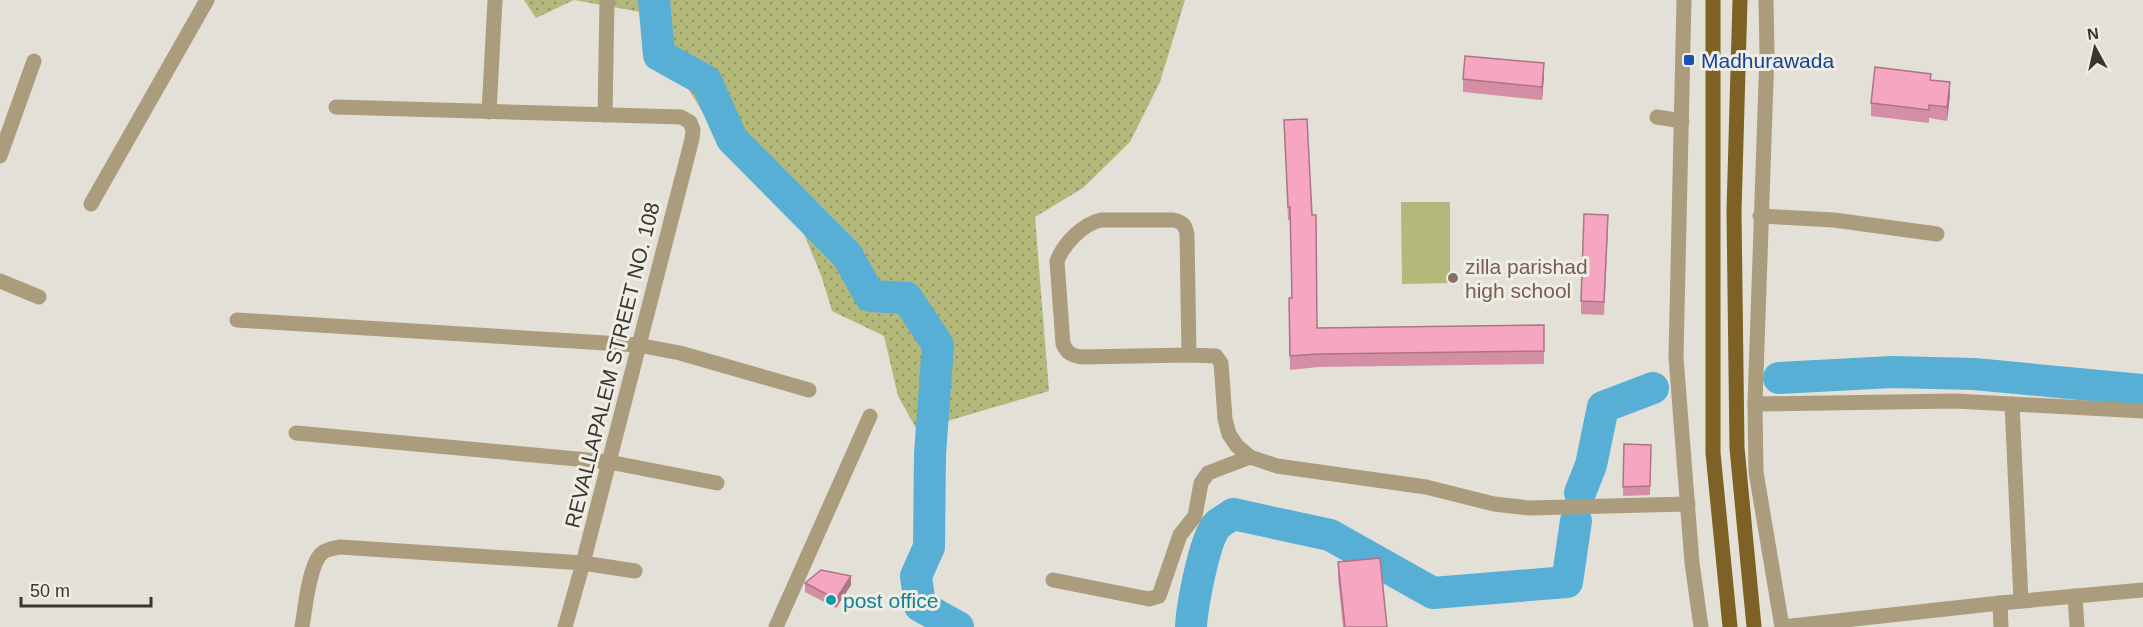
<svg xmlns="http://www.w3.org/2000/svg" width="2143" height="627" font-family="Helvetica,sans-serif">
  <defs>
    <pattern id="grass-dots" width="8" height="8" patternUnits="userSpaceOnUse" patternTransform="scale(1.5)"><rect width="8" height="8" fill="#b3b97b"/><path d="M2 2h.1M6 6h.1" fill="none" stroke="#929765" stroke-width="1.8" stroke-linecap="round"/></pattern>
  </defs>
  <rect width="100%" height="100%" fill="#e3e1d7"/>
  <path fill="url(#grass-dots)" d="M524,0H1185L1160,82L1130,142L1083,188L1035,217L1049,391L917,430L898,396L884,336L832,311L821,275L798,220L762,188L705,116L641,12L574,0L536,18Z"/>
  <path fill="#b3b97b" d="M1401,202H1450V283L1402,284Z"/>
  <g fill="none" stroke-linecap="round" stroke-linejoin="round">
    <g stroke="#57afd5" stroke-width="32">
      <path d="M654,0L659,55L706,81L732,139L847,255L870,296L907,298L938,345L930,454L929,547L916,576L920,606L958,627"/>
      <path d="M1779,378L1892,372L1974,374L2143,390"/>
      <path d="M1580,493L1591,465L1603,407L1653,388"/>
      <path d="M1191,627C1192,607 1204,540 1217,525C1221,521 1228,518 1233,514L1330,535L1433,593L1567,582L1576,521"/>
    </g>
    <g stroke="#ac9c7e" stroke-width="15">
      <path d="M1684,0L1676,357L1692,563L1701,627"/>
      <path d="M1766,0L1767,53L1755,404L1756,472L1782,627L2000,603L2143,590"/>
      <path d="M336,107L681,117L690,122L693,130L692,139L583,563L565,627"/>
      <path d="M489,112L495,0"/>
      <path d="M605,115L607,0"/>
      <path d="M1657,117L1682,121"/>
      <path d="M0,156L34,61"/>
      <path d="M91,204L207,0"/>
      <path d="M1760,216L1834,220L1937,234"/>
      <path d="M0,281L39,297"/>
      <path d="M237,320L638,345L680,353L809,390"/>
      <path d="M1189,355L1187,234C1185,224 1182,222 1173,220H1101C1083,224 1064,243 1057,261L1063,344C1067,353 1071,355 1081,357L1189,355L1216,356L1221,363L1225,419L1229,434L1237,446L1250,457L1277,466L1426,487L1494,504L1529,508L1688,504"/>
      <path d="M1755,404L1955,401L2143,411"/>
      <path d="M2012,404L2021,601"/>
      <path d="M296,433L609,462L717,483"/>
      <path d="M1053,580L1149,599L1159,596L1180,535L1195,516L1201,483L1208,473L1250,457"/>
      <path d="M2075,596L2077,627"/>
      <path d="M2000,603L2001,627"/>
      <path d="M302,627C305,610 309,564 322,553C327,549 334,548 340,547L583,563L635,571"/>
      <path d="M776,627L870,416"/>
    </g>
    <g stroke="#7e6125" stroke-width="15">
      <path d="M1713,0V453L1730,627"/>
      <path d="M1740,0L1734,211L1737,448L1754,627"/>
    </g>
  </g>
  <g fill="#d48fa5">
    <path d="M1544,76L1542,100L1463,92V79Z"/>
    <path d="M1931,80L1950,95L1947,121L1929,118V123L1871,116V103Z"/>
    <path d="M1284,120L1317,328L1544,325V364L1318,367L1290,370L1289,298H1292L1290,220H1288Z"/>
    <path d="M1608,228L1604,315L1581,314V301Z"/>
    <path d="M1624,444L1651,445L1650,495L1623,496Z"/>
    <path d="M1338,562L1387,627H1343L1338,579Z"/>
    <path d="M805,583L851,585L836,608L805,592Z"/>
  </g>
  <g fill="#ac7486">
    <path d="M1544,63V76L1542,100V87Z"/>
    <path d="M1950,82V95L1947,121V107Z"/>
    <path d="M851,576V585L836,608V599Z"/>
  </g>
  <g fill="#f6a6c0" stroke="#ac7486" stroke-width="1.5">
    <path d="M1465,56L1544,63L1542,87L1463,79Z"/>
    <path d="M1875,67L1931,74L1930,80L1950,82L1947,107L1929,105V110L1871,103Z"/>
    <path d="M1307,119L1312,215H1316L1317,328L1544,325V351L1318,354L1290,356L1289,298H1292L1290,207H1288L1284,120Z"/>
    <path d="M1584,214L1608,215L1604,302L1581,301Z"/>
    <path d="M1624,444L1651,445L1650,486L1623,487Z"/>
    <path d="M1380,558L1387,627H1345L1338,562Z"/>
    <path d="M821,570L851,576L836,599L805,583Z"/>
  </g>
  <rect fill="#1a4fb4" stroke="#f0eee4" stroke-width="2" x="1683" y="54" width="12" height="12" rx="3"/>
  <circle fill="#8d6e63" stroke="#f0eee4" stroke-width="2" cx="1453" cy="278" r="6"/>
  <circle fill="#0f9aa8" stroke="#f0eee4" stroke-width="2" cx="831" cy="600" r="6"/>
  <g text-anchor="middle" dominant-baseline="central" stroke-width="6" stroke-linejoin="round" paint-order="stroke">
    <g font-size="21" fill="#164399" stroke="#f0eee4" text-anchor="start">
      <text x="1701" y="60">Madhurawada</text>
    </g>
    <g font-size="21" fill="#785e54" stroke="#f0eee4" text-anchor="start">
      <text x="1465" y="266">zilla parishad<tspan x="1465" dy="24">high school</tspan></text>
    </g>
    <g font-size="21" fill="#373632" stroke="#f0eee4">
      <text transform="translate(612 365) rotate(-76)">REVALLAPALEM STREET NO. 108</text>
    </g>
    <g font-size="21" fill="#0d838f" stroke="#f0eee4" text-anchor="start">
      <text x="843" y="600">post office</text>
    </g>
  </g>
  <g transform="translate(2095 48) rotate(352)" stroke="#f0eee4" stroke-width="4.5" paint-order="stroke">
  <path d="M0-4.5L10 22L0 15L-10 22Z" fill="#373632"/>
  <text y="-9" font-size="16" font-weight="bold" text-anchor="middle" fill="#373632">N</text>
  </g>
  <path d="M21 597v9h130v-9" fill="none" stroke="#373632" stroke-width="3"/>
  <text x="30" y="597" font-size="18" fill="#373632" stroke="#f0eee4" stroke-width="4.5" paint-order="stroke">50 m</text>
</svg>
